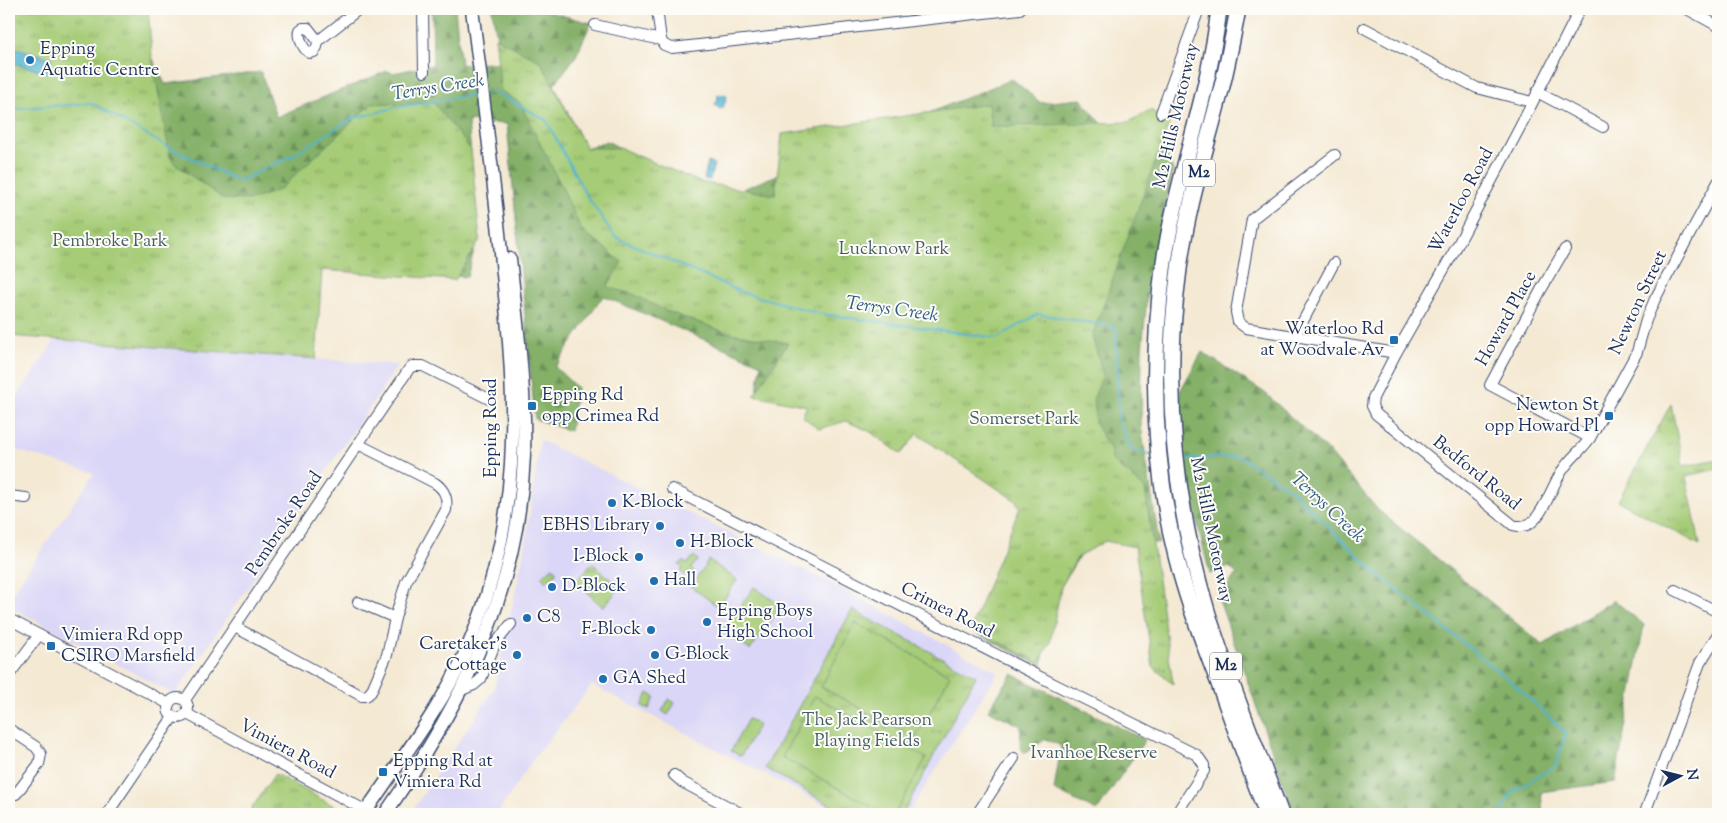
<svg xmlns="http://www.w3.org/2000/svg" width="1727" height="823" font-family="'Sorts Mill Goudy',serif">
  <defs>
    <pattern id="forest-firs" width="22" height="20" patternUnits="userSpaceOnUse" patternTransform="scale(1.25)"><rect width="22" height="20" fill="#84b068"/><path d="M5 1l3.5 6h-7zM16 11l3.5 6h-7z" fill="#6b9059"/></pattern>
    <pattern id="park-tufts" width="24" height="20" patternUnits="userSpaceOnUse" patternTransform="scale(1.25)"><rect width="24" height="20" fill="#a6cc77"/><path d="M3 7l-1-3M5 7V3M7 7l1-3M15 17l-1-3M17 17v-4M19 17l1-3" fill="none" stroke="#86a665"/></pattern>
    <pattern id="water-ripples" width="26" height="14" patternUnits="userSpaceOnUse" patternTransform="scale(1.25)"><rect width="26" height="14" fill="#53b3d1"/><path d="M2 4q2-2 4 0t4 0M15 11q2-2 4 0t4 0" fill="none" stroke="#4492ad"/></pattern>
  </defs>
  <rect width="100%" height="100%" fill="#fdfcf7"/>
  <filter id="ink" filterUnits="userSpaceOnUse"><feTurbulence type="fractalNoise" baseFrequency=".02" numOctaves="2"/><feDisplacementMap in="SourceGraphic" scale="10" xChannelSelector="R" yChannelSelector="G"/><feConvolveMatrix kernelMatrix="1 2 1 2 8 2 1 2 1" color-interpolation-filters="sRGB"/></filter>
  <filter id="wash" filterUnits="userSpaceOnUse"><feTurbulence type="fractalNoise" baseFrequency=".0096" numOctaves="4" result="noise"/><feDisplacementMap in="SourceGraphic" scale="20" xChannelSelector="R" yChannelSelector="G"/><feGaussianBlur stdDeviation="1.12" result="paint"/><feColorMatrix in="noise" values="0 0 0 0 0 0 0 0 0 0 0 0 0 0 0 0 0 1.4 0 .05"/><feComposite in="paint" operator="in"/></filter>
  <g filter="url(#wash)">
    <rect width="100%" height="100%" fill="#f4e9d3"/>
    <g fill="#dad6f7">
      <path d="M55,340L398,365L175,695L9,606V598L94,473L9,448V408Z"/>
      <path d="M540,440L812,573L998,672L908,814H842L592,685L534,758L497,814H410L494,689L525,547Z"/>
    </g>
    <g fill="url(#forest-firs)" stroke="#507063">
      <path d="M432,9H455L461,65L501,62L492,9H538L591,23L576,56L554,85L586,148L607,141L716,200L1012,79L1041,103L1081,99L1104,126L1156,125L1173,170L1148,285L1142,350L1141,426L1159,543L1089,540L1050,605L1042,667L974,632L1030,505L917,434L901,448L850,418L757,392L761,364L603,296L555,367L577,388L570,431L535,419L507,124L468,121L478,235L467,277L350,269L9,87L152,57L165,84L261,72L276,117L387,71L393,73L433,65Z"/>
      <path d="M1202,352L1265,393L1330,453L1378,510L1543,645L1614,600L1644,625L1615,782L1541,792L1543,814H1294L1218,597L1237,574L1229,567L1210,574L1193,507L1182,452L1180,391Z"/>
      <path d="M1012,674L1145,740L1097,811L1054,790L1061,746L1046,739L1025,753L1020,748L1021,726L988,710Z"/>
    </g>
    <g fill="url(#park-tufts)" stroke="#607e6a">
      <path d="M9,9H148L152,57L170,157L175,164L223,199L251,200L279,190L372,103L404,104L433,102L471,150L480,240L455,280L322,270L316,359L9,336Z"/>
      <path d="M495,37L541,62L586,148H620L700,182L775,195L782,134L988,104L991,127L1128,122L1150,110L1170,121L1092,336L1103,375L1093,400L1095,410V424L1110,449L1112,460L1120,468L1130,475L1145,490L1173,684L1153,667L1135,547L1105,541L1077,558L1061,587L1050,643L1039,662L971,628L1020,507L1016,501L917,434L901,454L869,431L846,421L819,429L802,416L807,406L754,395L788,343L726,332L666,311L633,294L607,287L622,262L581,229L564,191L520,103L501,91Z"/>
      <path d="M1671,404L1683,466L1718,459V469L1686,476L1700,545L1618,501Z"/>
      <path d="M592,563L620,588L603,607L575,582Z"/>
      <path d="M852,610L976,676L903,814H846L765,768Z"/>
      <path d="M275,774L349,814H248Z"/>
    </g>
    <g fill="#a6cc77" stroke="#607e6a">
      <path d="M694,556L698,560L691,568L695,572L692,575L687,572L684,576L680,572L683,568L679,565L683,561L687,564Z"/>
      <path d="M709,560L737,580L719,607L691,587Z"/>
      <path d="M553,567L557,572L546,582L541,577Z"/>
      <path d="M754,587L782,606L750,650L722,631Z"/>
      <path d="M855,623L950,675L916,738L821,687Z"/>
      <path d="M648,693L655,697L649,709L642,706Z"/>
      <path d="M815,696L926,758L895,814H885L782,757Z"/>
      <path d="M669,699L675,703L668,715L662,711Z"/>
      <path d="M861,711L888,726L887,729L859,714Z"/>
      <path d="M748,719L759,724L741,756L731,751Z"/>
    </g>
    <g fill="url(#water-ripples)" stroke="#377198">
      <path d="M9,46L52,58L47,73L9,62Z"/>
      <path d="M725,94L727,97L723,108L720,109L715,105L716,102H717L718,95Z"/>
      <path d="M708,162L714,164L710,180L704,179Z"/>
    </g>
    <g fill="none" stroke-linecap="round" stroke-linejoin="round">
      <g stroke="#53b3d1" stroke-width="2">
        <path d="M488,93L495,92L546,120L585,193L615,237L744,293L822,314L997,338L1038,314L1116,327L1119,422L1131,449L1152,455"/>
        <path d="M9,109L92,103L166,146L239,181L295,154L351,119L393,108L478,94"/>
        <path d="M1183,459L1239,456L1290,489L1374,571L1514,684L1566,733L1555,766L1513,791L1500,814"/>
      </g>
    </g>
  </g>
  <g filter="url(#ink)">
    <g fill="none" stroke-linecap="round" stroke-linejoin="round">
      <g stroke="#3c4b70" stroke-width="12">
        <g id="minor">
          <path d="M423,9L424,72"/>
          <path d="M657,9L661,40"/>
          <path d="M1580,9L1519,129L1456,248L1396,353L1373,398L1372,406L1376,414L1513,525C1520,527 1526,527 1532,522C1545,511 1552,486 1562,471C1570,458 1582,450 1590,438L1637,352L1646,320L1655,299L1718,182"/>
          <path d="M1687,9L1718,26"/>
          <path d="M595,25L661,40L664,45L672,48L1020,9"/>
          <path d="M303,28H308L318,41L317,47L314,52L310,53C303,50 298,37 300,30Z"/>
          <path d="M1364,28L1477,88L1532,102"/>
          <path d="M318,41L359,9"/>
          <path d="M1537,92L1603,127"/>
          <path d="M1161,113L1199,9"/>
          <path d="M1335,155L1252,219L1236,312L1238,322L1246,328L1396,353"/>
          <path d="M1565,249L1541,290L1490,385L1590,438"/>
          <path d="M1295,336L1334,263"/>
          <path d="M672,489L1058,686L1197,755L1204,765V771L1176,814"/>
          <path d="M9,496L26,498"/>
          <path d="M1675,590L1718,612"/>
          <path d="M358,602L395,618"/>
          <path d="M9,619L169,704"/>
          <path d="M235,627L362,696H366L371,692L387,655L395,618L406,582L446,510C448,498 445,490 435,483L358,444"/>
          <path d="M9,675L39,635"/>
          <path d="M462,690L474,685L481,679L495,644L511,624"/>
          <circle cx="178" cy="708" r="10"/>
          <path d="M185,700L409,369L412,366H423L489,399"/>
          <path d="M187,714L372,814"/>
          <path d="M9,729L36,747L41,754L39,764L16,794"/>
          <path d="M674,775L682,782L742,814"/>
          <path d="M107,814L173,717"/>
          <path d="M977,814L1014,758"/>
          <path d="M1646,814V810L1700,663L1718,634"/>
        </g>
      </g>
      <g stroke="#3c4b70" stroke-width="15">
        <g id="major">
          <path d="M364,814C400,760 441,709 467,649C492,591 507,527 511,464C515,401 509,337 503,274C495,185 483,97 472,9"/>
          <path d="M385,814C462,704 519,593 524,455C526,390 517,324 510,259"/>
        </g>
      </g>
      <g stroke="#3c4b70" stroke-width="18">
        <g id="highway">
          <path d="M1219,9C1209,97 1175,181 1163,269C1150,370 1153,473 1180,571C1190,608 1204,645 1218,681C1234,726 1250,770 1267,814"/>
          <path d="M1238,9C1233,36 1228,63 1221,90C1206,149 1187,208 1179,269C1163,385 1173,498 1207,611C1228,680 1256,747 1281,814"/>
        </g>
      </g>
      <use href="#minor" stroke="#fff" stroke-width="10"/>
      <use href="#major" stroke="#fff" stroke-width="12"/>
      <use href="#highway" stroke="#fff" stroke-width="15"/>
    </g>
  </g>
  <g fill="#1f6fb2" stroke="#fdfcf7" stroke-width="2">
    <circle cx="30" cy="60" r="5"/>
    <rect x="1389" y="335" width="10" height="10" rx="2.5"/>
    <rect x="527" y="401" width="10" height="10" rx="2.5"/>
    <rect x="1604" y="411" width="10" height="10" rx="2.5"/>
    <circle cx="612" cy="503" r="5"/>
    <circle cx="660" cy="526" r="5"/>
    <circle cx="680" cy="543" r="5"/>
    <circle cx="639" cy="557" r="5"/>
    <circle cx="654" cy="581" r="5"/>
    <circle cx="552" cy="587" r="5"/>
    <circle cx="527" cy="618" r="5"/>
    <circle cx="707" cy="622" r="5"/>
    <circle cx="651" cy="630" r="5"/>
    <rect x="46" y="641" width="10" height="10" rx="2.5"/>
    <circle cx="517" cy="655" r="5"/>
    <circle cx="655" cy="655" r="5"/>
    <circle cx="603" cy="679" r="5"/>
    <rect x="378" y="767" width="10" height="10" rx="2.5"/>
  </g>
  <g text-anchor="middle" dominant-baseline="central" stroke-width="4" stroke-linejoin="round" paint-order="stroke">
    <g fill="#fdfcf7" stroke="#5f6c8c" stroke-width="1">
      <rect x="1183" y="159.5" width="32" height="27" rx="4"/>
      <rect x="1210" y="652.5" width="32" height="27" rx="4"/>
    </g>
    <g font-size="16" font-weight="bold" fill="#1b2f5e">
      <text x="1199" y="173">M2</text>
      <text x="1226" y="666">M2</text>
    </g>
    <g font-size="18" fill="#1b2f5e" stroke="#fdfcf7" text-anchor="start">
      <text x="40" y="50">Epping<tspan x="40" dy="21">Aquatic Centre</tspan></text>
      <text x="1384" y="330" text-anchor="end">Waterloo Rd<tspan x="1384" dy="21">at Woodvale Av</tspan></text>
      <text x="542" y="396">Epping Rd<tspan x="542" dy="21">opp Crimea Rd</tspan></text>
      <text x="1599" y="406" text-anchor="end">Newton St<tspan x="1599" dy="21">opp Howard Pl</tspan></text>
      <text x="622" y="503">K-Block</text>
      <text x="650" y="526" text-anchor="end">EBHS Library</text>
      <text x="690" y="543">H-Block</text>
      <text x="629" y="557" text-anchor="end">I-Block</text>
      <text x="664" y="581">Hall</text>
      <text x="562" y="587">D-Block</text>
      <text x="717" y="612">Epping Boys<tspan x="717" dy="21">High School</tspan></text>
      <text x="537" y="618">C8</text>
      <text x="641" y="630" text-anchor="end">F-Block</text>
      <text x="61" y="636">Vimiera Rd opp<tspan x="61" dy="21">CSIRO Marsfield</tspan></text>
      <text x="507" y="645" text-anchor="end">Caretaker's<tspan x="507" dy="21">Cottage</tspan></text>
      <text x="665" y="655">G-Block</text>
      <text x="613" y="679">GA Shed</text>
      <text x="393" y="762">Epping Rd at<tspan x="393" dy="21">Vimiera Rd</tspan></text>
    </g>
    <g font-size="18" fill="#1b2f5e" stroke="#fdfcf7">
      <text transform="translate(1177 116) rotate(-77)">M2 Hills Motorway</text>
      <text transform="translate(1462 201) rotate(-62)">Waterloo Road</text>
      <text transform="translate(1639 303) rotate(-65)">Newton Street</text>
      <text transform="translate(1507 319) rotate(-61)">Howard Place</text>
      <text transform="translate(492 428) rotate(-90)">Epping Road</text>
      <text transform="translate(1476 474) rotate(39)">Bedford Road</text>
      <text transform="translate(285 524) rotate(-56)">Pembroke Road</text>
      <text transform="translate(1210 530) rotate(78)">M2 Hills Motorway</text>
      <text transform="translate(947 611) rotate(27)">Crimea Road</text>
      <text transform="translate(287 750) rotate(28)">Vimiera Road</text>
    </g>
    <g font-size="18" fill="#455e66" stroke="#fdfcf7">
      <text x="110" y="242">Pembroke Park</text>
      <text x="894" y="250">Lucknow Park</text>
      <text x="1024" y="420">Somerset Park</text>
      <text x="867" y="721">The Jack Pearson<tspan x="867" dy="21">Playing Fields</tspan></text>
      <text x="1094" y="754">Ivanhoe Reserve</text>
    </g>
    <g font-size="19" font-style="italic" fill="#2f5d86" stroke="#fdfcf7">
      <text transform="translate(438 88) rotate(-9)">Terrys Creek</text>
      <text transform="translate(892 310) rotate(8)">Terrys Creek</text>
      <text transform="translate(1327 508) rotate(43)">Terrys Creek</text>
    </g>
  </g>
  <rect width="1727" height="823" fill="none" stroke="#fdfcf7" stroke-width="30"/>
  <g transform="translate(1680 776) rotate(83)" stroke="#fdfcf7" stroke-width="4" paint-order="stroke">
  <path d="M0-4L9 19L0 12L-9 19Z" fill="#1b2f5e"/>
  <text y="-8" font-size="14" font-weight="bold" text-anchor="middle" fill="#1b2f5e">N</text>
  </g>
</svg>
